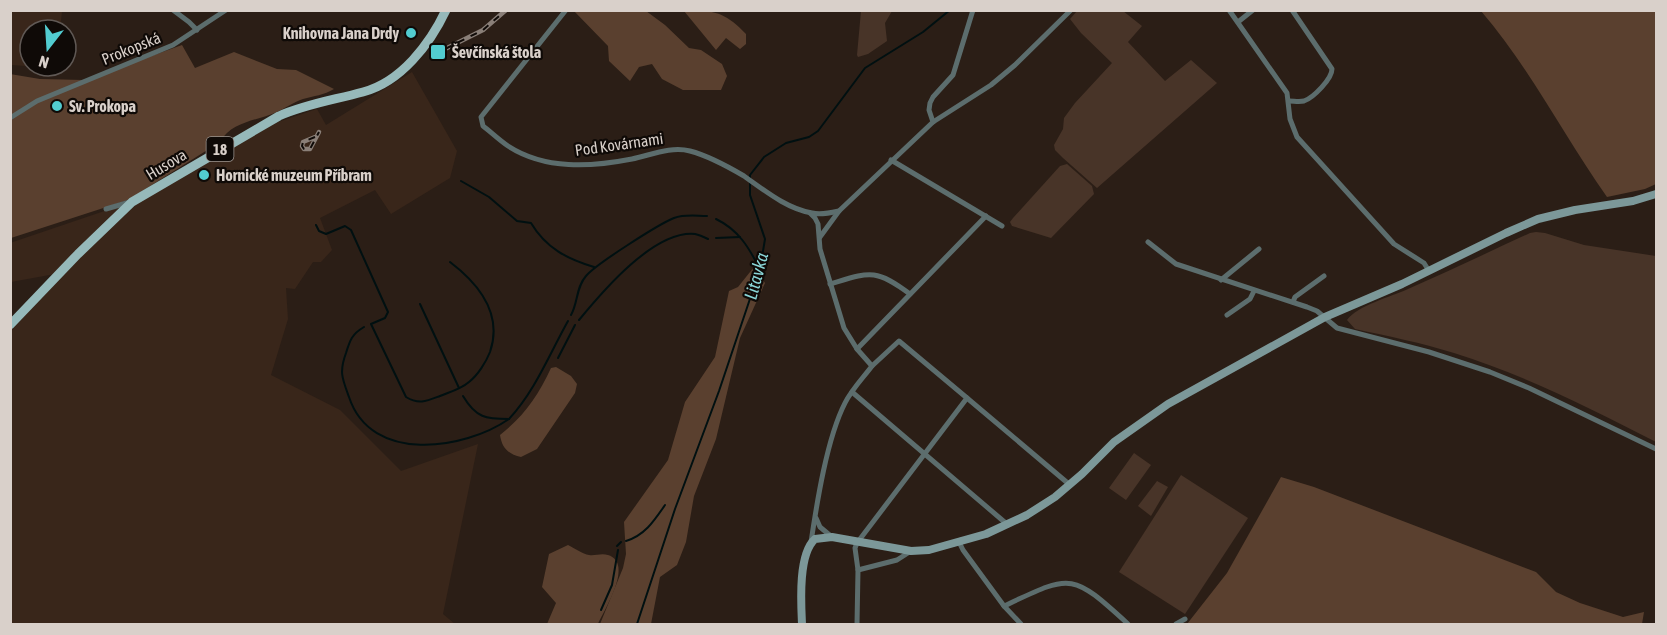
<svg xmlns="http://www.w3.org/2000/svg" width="1667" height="635" font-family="'Asap Condensed',sans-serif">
  <rect width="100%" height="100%" fill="#2b1e16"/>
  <g fill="#39261a">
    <path d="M10,11H62L60,30H30V66H56V68L11,65Z"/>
    <path d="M412,72L457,151L450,178L391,214L375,190L320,218L332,250L321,262H313L295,289L286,288L288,319L271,375L340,410L401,471L478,444L443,614L455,624H11L10,325L131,203L278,122L317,109L326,125Z"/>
    <path d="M128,203L55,274L11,282L10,243Z"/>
  </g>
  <g fill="#483428">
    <path d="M861,11H892L885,23L887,41L868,54L858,57L857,55Z"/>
    <path d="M1077,11H1123L1142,26L1128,42L1165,81L1191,60L1217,83L1097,188L1063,158L1055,150L1054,145L1063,129L1064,118L1075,103L1112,63L1081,33L1070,19Z"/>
    <path d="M1067,164L1092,186L1094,194L1051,238L1012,226L1010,222L1013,218L1060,166Z"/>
    <path d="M1536,232L1545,233L1584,245L1656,256V442C1591,409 1525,375 1454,353C1422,343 1388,336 1355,329L1347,320C1358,305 1391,297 1408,289C1449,271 1489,252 1530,233Z"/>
    <path d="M1134,453L1151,465L1126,500L1109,488Z"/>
    <path d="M1181,475L1248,518L1185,614L1119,572Z"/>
    <path d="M1157,481L1168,487L1151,516L1138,506Z"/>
  </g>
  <g fill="#5a402f">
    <path d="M574,11H646L665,25L689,48L701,50L722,64L727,76L721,90H683L662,79L652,64L639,67L630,81L609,61L608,46Z"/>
    <path d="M684,11C713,10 724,11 746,34V44L740,49L726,38L716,50Z"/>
    <path d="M1481,11H1656V184L1645,189L1607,197C1564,136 1530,68 1481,11Z"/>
    <path d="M182,45L195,68L234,52L277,69L296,70L334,89C324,95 314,96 303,99C294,102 285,108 277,112C257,121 232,121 220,142L128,200L11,238L10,74L40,79L84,80Z"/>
    <path d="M754,267L765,283L740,338L716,439L694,496L686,542L677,565L660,577L651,624H600L623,568L626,554L624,522L668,460L685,402L715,357L729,291L738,287Z"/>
    <path d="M556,367L571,376L577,384L575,393L537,449L521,457C508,454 502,448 500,435C524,416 538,396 551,368Z"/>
    <path d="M1281,477L1314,487L1536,572L1556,592L1580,603L1623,617L1644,612L1642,624H1187L1227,573Z"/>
    <path d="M568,545C574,548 583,554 589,555C595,556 601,553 608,555C634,563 605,609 598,624H547L556,603L542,587L549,554Z"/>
  </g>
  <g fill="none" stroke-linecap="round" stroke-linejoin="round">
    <g stroke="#001011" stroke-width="2">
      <path d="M461,181L489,197L517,221L531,223C546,248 567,259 594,267"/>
      <path d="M716,219C739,230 749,248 760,269"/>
      <path d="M316,225L319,231L326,234L345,226L351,230L388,312L385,318L371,324L406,397C419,405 427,401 440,396C450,392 461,389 469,382C478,375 486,362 490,352C503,314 479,284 450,262"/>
      <path d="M716,238L740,237"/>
      <path d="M420,304L459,388"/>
      <path d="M571,315C578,303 576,287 586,276C596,264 659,224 674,218C685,214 696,216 707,216"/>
      <path d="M579,320C602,292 654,230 695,234C700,235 704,237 708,239"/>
      <path d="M364,327C352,334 350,340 346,353C339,372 342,378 349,397C371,464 464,450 509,419"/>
      <path d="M558,358L575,325"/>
      <path d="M463,396C476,418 486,419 509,419C535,391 549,355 568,321"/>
      <path d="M626,541C645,535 654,521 665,505"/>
      <path d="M617,546L621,542"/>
      <path d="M601,610L612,585L618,550"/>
      <path d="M637,624L675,509L719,391L760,269L765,239L750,195V175L764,157L786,143L809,137L818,131L865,68L923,32L950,10"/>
    </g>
    <g stroke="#5c6d6d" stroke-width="5">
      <path d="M173,10L189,22L197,30"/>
      <path d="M566,10L481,117L483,126C491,132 499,140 508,146C545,170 591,167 632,159C651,155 671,146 690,151C709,156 727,166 744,176C764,190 787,209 812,213C822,215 830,213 839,211"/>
      <path d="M1229,10L1287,93L1290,119L1297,137L1394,244L1424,263L1429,271"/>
      <path d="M1238,22L1253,10"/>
      <path d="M1289,101C1294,101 1299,102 1304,101C1313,98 1332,79 1332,69L1292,10"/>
      <path d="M10,118L37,101L173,45L226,10"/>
      <path d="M933,122L929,110L930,103L933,97L953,75L973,10"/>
      <path d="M891,160L1002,226"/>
      <path d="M106,209L130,202"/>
      <path d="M810,213L815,218L818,224L820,249L844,328L857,349L872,366C863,378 852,389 845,403C827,438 817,502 811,542"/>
      <path d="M820,237L839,211L933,122L991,85L1015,65L1071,10"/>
      <path d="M1148,242L1176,264L1307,307L1317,311L1337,328L1429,352L1490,372L1529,388L1656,449"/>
      <path d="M1221,280L1259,249"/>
      <path d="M830,284C870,272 875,268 910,294"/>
      <path d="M1293,302L1295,297L1324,276"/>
      <path d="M1227,315L1250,299L1254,291"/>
      <path d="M857,349L986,216"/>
      <path d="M852,392L1008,525"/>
      <path d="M967,398L1070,485"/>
      <path d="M816,518L820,527L832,537"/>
      <path d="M959,542L963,550L1004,606L1021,624"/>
      <path d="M858,570L897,560L911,551"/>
      <path d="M1004,606C1072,574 1071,572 1128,624"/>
      <path d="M857,624L858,570L855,548L857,543L967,398L899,341L872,366"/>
      <path d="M1176,624L1185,619"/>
    </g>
    <path stroke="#7c9899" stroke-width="8" d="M802,624C801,603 798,554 815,539L832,537L911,551L929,550L986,534L1027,515L1055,497L1082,474L1114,442L1168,404L1325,317L1402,284L1506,233L1538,219L1575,210L1633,201L1656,194"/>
    <path stroke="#96b9ba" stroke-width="9" d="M10,325L78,254L132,202L279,116C306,104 334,100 363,92C401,82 430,44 446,10"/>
    <g stroke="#8a7f78" stroke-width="4.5">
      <g id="rail">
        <path d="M433,55L483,30L506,10"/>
        <path d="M315,137L303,142L302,146L304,149H310L319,132"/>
      </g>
    </g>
    <use href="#rail" stroke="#0f0a07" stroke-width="2" stroke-dasharray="7" stroke-linecap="butt"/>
  </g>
  <g fill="#52ccd0" stroke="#0f0a07" stroke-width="2">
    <circle cx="411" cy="33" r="6"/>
    <rect x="430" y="44" width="16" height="16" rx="3"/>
    <circle cx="57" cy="106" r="6"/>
    <circle cx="204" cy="175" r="6"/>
  </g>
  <g text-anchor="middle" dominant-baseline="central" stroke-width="4.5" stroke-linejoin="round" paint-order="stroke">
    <rect fill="#0f0a07" stroke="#9c9590" stroke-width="1.5" x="206.5" y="137" width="27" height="24" rx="4.5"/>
    <g font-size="15" font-weight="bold" fill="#d9d0ca">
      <text x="220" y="149">18</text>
    </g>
    <g font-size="16" font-weight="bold" fill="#d9d0ca" stroke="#0f0a07" text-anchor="start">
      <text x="399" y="33" text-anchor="end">Knihovna Jana Drdy</text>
      <text x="452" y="52">Ševčínská štola</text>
      <text x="69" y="106">Sv. Prokopa</text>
      <text x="216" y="175">Hornické muzeum Příbram</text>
    </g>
    <g font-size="16" fill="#d9d0ca" stroke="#0f0a07">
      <text transform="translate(131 48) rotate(-22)">Prokopská</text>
      <text transform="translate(619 144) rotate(-8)">Pod Kovárnami</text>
      <text transform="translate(166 164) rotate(-31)">Husova</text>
    </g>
    <g font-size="18" font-style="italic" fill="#8ad6d8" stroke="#0f0a07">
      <text transform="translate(756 276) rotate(-75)">Litavka</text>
    </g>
  </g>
  <rect width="1667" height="635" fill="none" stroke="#d9d0ca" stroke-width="24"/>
  <g transform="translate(48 48) rotate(197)"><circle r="28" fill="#0f0a07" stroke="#605955" stroke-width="1.5"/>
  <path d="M0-4.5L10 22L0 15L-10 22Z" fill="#52ccd0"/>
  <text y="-9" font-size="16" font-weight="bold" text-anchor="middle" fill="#d9d0ca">N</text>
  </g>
</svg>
